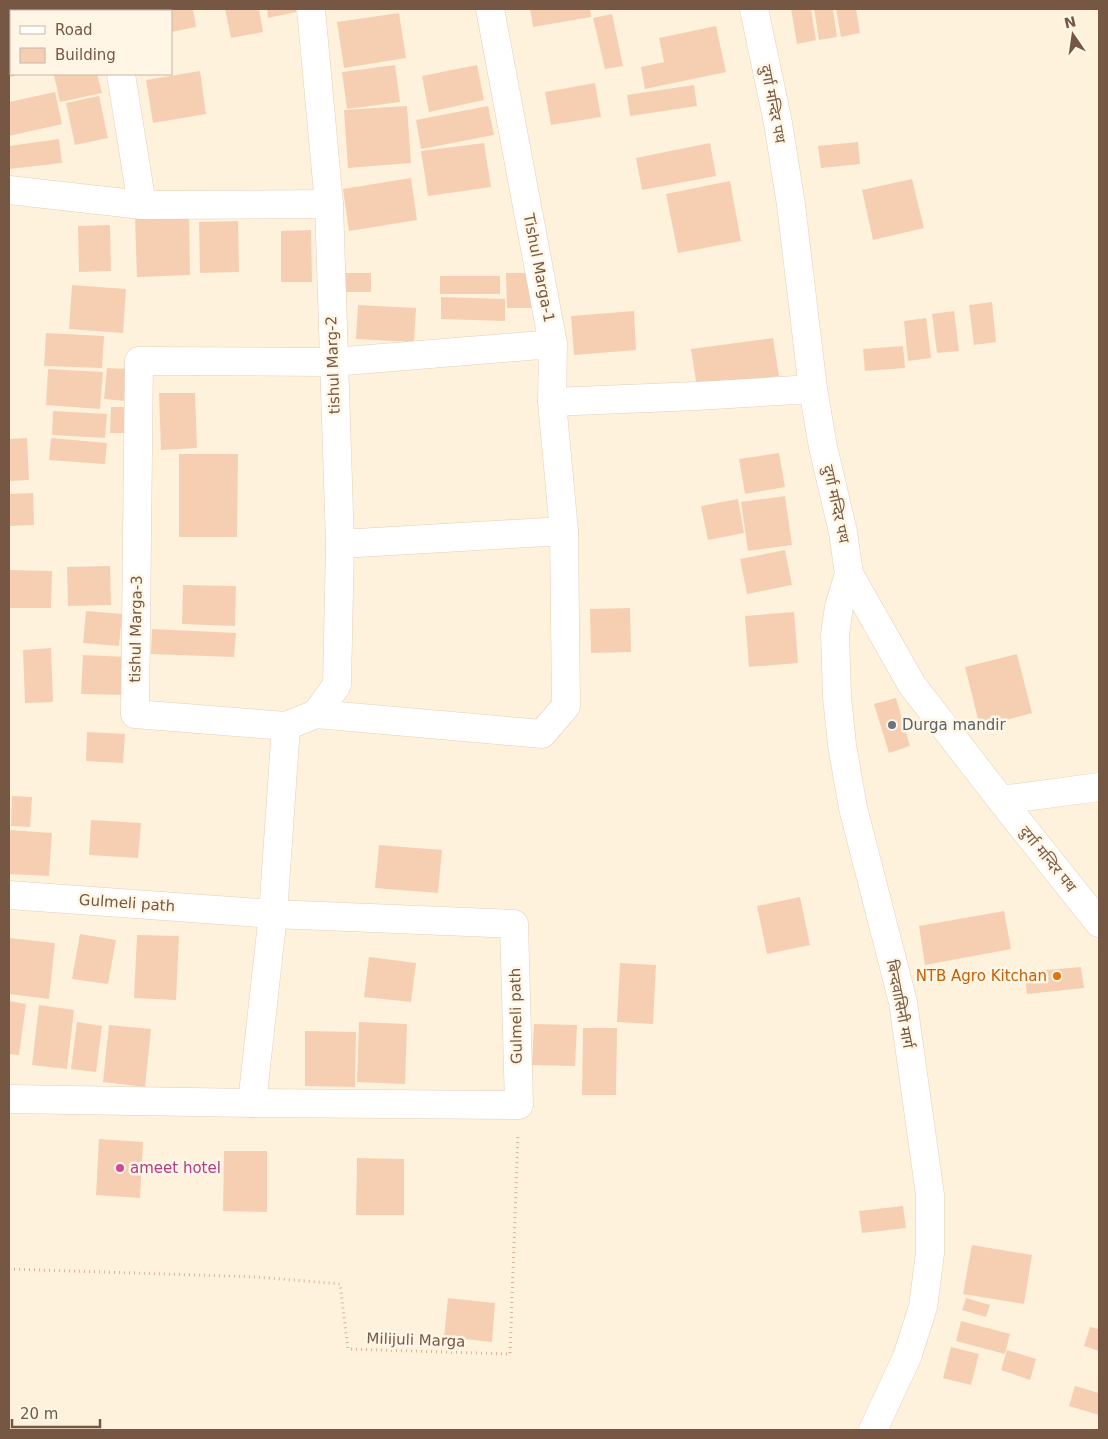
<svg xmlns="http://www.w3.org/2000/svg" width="1108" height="1439" font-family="'DejaVu Sans','Noto Sans Devanagari',sans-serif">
  <rect width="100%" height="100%" fill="#fef2dd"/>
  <g fill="#f6cfb2">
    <path d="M135,9H193L196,27L171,32V11H136Z"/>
    <path d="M225,9H259L263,32L231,38Z"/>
    <path d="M267,9H296V12L268,18Z"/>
    <path d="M530,9H590L591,17L533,27Z"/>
    <path d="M791,9H811L816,40L797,44Z"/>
    <path d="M814,9H833L837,37L819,40Z"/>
    <path d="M836,9H856L860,33L841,37Z"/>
    <path d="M9,11H11V43L9,44Z"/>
    <path d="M399,13L406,58L344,68L337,22Z"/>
    <path d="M612,14L623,66L605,69L593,18Z"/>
    <path d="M716,26L726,72L645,89L641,67L664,62L659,38Z"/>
    <path d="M9,55L11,62V74H14V76L9,77Z"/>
    <path d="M395,65L400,102L347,109L342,72Z"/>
    <path d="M477,65L484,100L429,112L422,76Z"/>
    <path d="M200,71L206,114L153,123L146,80Z"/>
    <path d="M58,74H97L102,93L60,102L54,75Z"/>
    <path d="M595,83L601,117L551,125L545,92Z"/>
    <path d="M694,85L697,106L630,116L627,95Z"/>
    <path d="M55,92L62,124L9,136V102Z"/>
    <path d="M99,96L108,138L75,145L66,103Z"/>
    <path d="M407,106L411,163L348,168L344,110Z"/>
    <path d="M488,106L494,135L421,149L416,120Z"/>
    <path d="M59,139L62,163L9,169V146Z"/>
    <path d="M858,142L860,164L821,168L818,146Z"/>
    <path d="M484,143L491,187L428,196L421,151Z"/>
    <path d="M710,143L716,176L642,190L636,158Z"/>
    <path d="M411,178L417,220L349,231L343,189Z"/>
    <path d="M912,179L924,228L873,240L862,190Z"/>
    <path d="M730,181L741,241L678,253L666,194Z"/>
    <path d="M189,216L190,275L137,277L135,217Z"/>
    <path d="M238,221L239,272L200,273L199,222Z"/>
    <path d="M110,225L111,271L79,272L78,226Z"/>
    <path d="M311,230L312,282H281V231Z"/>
    <rect x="345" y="273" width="26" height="19"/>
    <path d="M506,273H533L534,308H507Z"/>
    <rect x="440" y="276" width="60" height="18"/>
    <path d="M72,285L126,289L123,333L69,329Z"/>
    <path d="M441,297L505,299V321L441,319Z"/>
    <path d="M992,302L996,342L974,345L969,305Z"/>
    <path d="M358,305L416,308L414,342L356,339Z"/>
    <path d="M634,311L636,350L574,355L571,316Z"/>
    <path d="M954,311L959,351L937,353L932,314Z"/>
    <path d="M926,318L931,358L908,361L904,321Z"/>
    <path d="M46,333L104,336L102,368L44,366Z"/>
    <path d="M773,338L779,376L697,388L691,349Z"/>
    <path d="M903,346L905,368L865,371L863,349Z"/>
    <path d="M107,368L128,369L125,401L104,399Z"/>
    <path d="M48,369L103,372L100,409L46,405Z"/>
    <path d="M159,393H195L197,448L161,450Z"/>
    <path d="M111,407H130L129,433H110Z"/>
    <path d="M53,411L107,414L105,438L52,435Z"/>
    <path d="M27,438L29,480L9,481V439Z"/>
    <path d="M51,438L107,443L105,464L49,460Z"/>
    <path d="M779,453L785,487L745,494L739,459Z"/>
    <path d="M179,454H238L237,537H179Z"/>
    <path d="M33,493L34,525L9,526V494Z"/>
    <path d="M785,496L792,545L748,551L741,502Z"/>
    <path d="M738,499L744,533L708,540L701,506Z"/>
    <path d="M785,550L792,585L747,594L740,559Z"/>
    <path d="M110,566L111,605L68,606L67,567Z"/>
    <path d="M9,570L52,571L51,608H9Z"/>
    <path d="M183,585L236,586L235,626L182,624Z"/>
    <path d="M630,608L631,652L591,653L590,609Z"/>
    <path d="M86,611L122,614L119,646L83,643Z"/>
    <path d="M794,612L798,663L749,667L745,616Z"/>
    <path d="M152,629L236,633L234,657L151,654Z"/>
    <path d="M51,648L53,702L25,703L23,650Z"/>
    <path d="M1017,654L1032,713L980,727L965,667Z"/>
    <path d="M83,655L129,657L128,695L81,694Z"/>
    <path d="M896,698L910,746L889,753L874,704Z"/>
    <path d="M87,732L125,734L123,763L86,761Z"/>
    <path d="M12,796L32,797L30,827L11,826Z"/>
    <path d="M91,820L141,823L138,858L89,855Z"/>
    <path d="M9,830L52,833L49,876L9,874Z"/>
    <path d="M379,845L442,850L438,893L375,888Z"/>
    <path d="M800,897L810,945L767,954L757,906Z"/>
    <path d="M1004,911L1011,949L925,965L919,926Z"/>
    <path d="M80,934L116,940L108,984L72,979Z"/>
    <path d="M137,935L179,936L176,1000L134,998Z"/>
    <path d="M9,938L55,943L49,999L9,994Z"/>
    <path d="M369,957L416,963L411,1002L364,997Z"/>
    <path d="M620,963L656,965L653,1024L617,1022Z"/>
    <path d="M1081,967L1084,988L1027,994L1024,972Z"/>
    <path d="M9,1001L26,1004L19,1055L9,1054Z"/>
    <path d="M39,1005L74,1010L67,1069L32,1065Z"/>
    <path d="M77,1022L102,1026L96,1072L71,1069Z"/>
    <path d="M359,1022L407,1024L405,1084L357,1082Z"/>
    <path d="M534,1024L577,1025L575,1066L532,1065Z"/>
    <path d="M109,1025L151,1029L145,1087L103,1082Z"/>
    <path d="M583,1028H617L616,1095H582Z"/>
    <path d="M305,1031L356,1032L355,1087L305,1086Z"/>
    <path d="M99,1139L143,1142L140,1198L96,1195Z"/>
    <path d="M224,1151H267V1212L223,1211Z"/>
    <path d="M357,1158L404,1159V1215H356Z"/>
    <path d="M903,1206L906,1228L862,1233L859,1211Z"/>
    <path d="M972,1245L1032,1255L1024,1304L963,1294Z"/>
    <path d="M448,1298L495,1303L492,1342L444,1337Z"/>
    <path d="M966,1298L990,1305L986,1317L962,1310Z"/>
    <path d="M961,1321L1010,1334L1005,1354L956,1341Z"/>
    <path d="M1090,1327L1099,1329V1351L1084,1346Z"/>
    <path d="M951,1347L979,1354L971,1385L943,1378Z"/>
    <path d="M1007,1350L1036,1359L1030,1380L1001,1370Z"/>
    <path d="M1075,1386L1099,1393V1415L1069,1406Z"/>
  </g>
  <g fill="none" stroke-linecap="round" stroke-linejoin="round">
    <g stroke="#e3ceb9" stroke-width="29">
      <g id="minor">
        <path d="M111,9L112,11"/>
        <path d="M311,9L329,204L340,544L337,685L316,714"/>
        <path d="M490,9L553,344L552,402L564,531L566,706L542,734L316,714L286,726L135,714L139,361L333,362L553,344"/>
        <path d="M754,9L778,123L791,205L813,389L823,447L843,532L849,574L912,685L1001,800L1099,923"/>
        <path d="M121,74L142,205"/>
        <path d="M9,190L142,205L329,204"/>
        <path d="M552,402L697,396L813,389"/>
        <path d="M340,544L564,531"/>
        <path d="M849,574L839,607L835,634L837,697L842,745L853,808L903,1002L930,1195V1253L923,1307L907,1357L873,1430"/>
        <path d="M1001,800L1099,787"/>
        <path d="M9,895L273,914L514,924L519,1105L252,1103L9,1099"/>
        <path d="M252,1103L273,914L286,726"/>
      </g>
    </g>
    <path stroke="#dbb296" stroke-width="3" stroke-dasharray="1 4" stroke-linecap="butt" d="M9,1269L257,1277L340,1284L348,1349L510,1354L518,1134"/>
    <use href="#minor" stroke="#fff" stroke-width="28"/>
  </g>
  <circle fill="#6b7280" stroke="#fff6e6" stroke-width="2" cx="892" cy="725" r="5"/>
  <circle fill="#e8710a" stroke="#fff6e6" stroke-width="2" cx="1057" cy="976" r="5"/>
  <circle fill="#d1479c" stroke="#fff6e6" stroke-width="2" cx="120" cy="1168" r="5"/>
  <g text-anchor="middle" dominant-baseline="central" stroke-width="5" stroke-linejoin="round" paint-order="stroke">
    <g font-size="15" fill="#765744" stroke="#fff6e6">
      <text transform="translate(773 104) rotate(79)">दुर्गा मन्दिर पथ</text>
      <text transform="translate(539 268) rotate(79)">Tishul Marga-1</text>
      <text transform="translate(333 365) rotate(-92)">tishul Marg-2</text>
      <text transform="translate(836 504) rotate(78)">दुर्गा मन्दिर पथ</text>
      <text transform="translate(136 629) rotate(-89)">tishul Marga-3</text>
      <text transform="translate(1048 859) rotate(51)">दुर्गा मन्दिर पथ</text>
      <text transform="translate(127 903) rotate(4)">Gulmeli path</text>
      <text transform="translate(900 1004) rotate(79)">बिन्दवासिनी मार्ग</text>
      <text transform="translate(516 1016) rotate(-91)">Gulmeli path</text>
      <text transform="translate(416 1340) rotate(2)">Milijuli Marga</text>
    </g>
    <g font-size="15" fill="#5b616d" stroke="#fff6e6" text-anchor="start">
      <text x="902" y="725">Durga mandir</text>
    </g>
    <g font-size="15" fill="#c56008" stroke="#fff6e6" text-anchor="end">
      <text x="1047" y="976">NTB Agro Kitchan</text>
    </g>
    <g font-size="15" fill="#b23c85" stroke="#fff6e6" text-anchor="start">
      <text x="130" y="1168">ameet hotel</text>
    </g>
  </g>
  <rect width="1108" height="1439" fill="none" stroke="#765744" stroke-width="20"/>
  <rect x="10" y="10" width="162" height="65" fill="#fff6e6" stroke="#c8b6a5"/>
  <rect x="20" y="26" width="25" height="8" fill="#ffffff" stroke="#c8b6a5"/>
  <text x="55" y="35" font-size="15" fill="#765744">Road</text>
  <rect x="20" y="48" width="25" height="15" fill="#f6cfb2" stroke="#c8b6a5"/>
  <text x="55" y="60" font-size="15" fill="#765744">Building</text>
  <g transform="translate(1073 35) rotate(347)" stroke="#fff6e6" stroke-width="4" paint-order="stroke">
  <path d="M0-4L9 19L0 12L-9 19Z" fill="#765744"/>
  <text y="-8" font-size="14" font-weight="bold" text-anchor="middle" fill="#765744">N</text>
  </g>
  <path d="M12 1419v8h88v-8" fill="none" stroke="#765744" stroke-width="2.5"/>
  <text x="20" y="1419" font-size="15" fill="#765744" stroke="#fff6e6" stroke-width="4" paint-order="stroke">20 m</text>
</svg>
